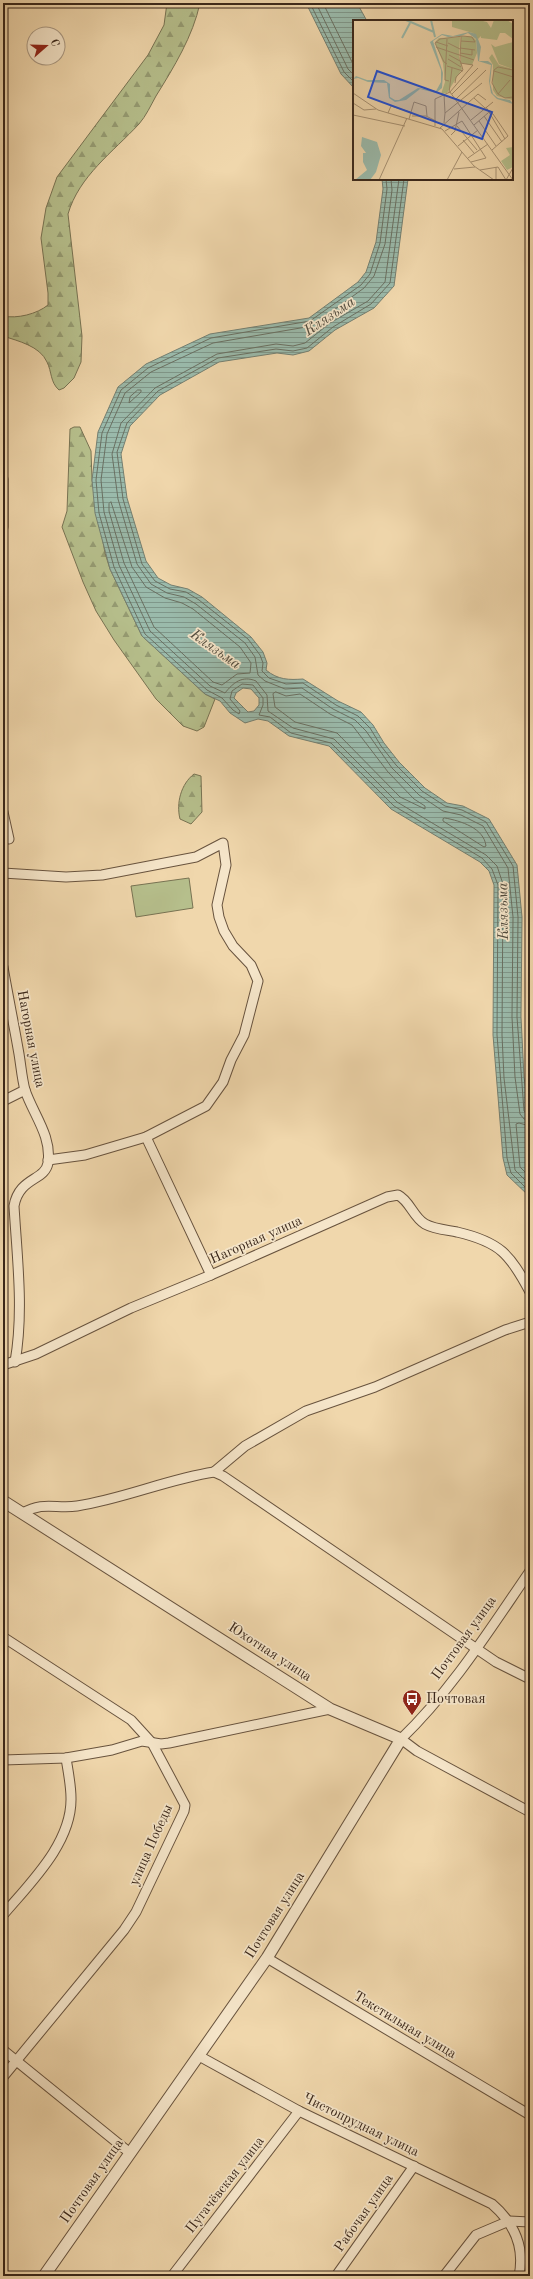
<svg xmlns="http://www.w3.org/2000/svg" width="533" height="2279" font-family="'Old Standard TT',serif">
  <defs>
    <pattern id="forest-firs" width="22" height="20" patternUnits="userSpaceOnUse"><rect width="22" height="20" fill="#b6bf8c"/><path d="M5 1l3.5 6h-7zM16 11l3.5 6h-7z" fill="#959b72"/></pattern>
    <pattern id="water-rules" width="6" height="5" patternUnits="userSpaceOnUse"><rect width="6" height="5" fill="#9abaab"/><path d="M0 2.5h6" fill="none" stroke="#7f978a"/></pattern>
  </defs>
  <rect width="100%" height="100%" fill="#f0d7ac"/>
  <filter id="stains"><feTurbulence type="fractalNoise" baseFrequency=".005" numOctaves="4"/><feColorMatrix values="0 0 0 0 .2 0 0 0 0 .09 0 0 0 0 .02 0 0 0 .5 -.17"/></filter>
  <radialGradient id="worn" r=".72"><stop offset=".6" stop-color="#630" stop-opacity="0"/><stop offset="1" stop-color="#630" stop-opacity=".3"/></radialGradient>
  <g fill="url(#forest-firs)" stroke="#787353">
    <path d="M167,3H200C193,36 174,67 156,96C151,105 146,116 139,124C113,152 79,176 68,214L82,336L81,362L74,378L64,388L59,390C50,382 52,372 47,362C40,346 18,341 3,336V316C17,319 37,314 48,305V293L41,238L46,208L57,177L148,55L164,25Z"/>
    <path d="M74,427H80L91,451L92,480L105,553L110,569L142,636L205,694L215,699L204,727L197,731L183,726L156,699L114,640L96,611L83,582L62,527L67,511L70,429Z"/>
    <path d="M194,774L201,776L202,812L191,824L180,819C176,803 181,784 194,774Z"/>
  </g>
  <path fill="#b6bf8c" stroke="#787353" d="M189,878L193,908L136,917L131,886Z"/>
  <g fill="url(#water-rules)" stroke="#747f71" fill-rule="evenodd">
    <path d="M306,3H357L367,21H354V88L341,74Z"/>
    <path d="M382,179H408L394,286L374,308L335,330L309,351L293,355L277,353L219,362L160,395L130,426L121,454L127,498L146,561L158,578L171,585L188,589L202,597L251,637L263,652L267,663L266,670C278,680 289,680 303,679L338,701L361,712L373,725L384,743L399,762L425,788L447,803L463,806L489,819L517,865L522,917L521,1017L524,1077L530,1119V1197L507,1175L503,1158L493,1035L494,885L489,871L480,862L391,809L329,746L289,736L268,721L258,719L245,723L230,713L220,701L205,694L142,636L110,569L95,513L92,480L98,432L118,387L146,364L210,334L309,318L358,282L366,272L376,242L383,189ZM243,688L251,689L259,698V705L254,711L248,712L234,698L236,693Z"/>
  </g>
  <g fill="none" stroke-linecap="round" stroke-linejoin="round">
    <g stroke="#6a7062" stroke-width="1">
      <path d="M310,3L344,72L354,82"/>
      <path d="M316,3L348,69L354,75"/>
      <path d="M323,3L354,66"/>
      <path d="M386,179L387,189L380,243L370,274L361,285L310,321L211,338L148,368L121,390L102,433L96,480L99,513L114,567L145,634L207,690L222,698L233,710L239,714L240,711L230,699L232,691L242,684L253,685L263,698V705L259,715L270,717L291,733L331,743L394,806L482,858L492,869L498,885L497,1035L507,1158L511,1173L530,1192"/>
      <path d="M391,179L392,190L385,244L374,276L364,288L312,326L213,343L151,372L125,393L107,434L101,480L104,512L119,565L150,631L210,686L225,693C233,683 242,675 256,681L267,695L268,711L293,728L334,739L397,802L486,855L497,866L503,884L502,1035L504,1078L515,1170L530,1185"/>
      <path d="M399,179L385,282L368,301L330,323L305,343L293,346L276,344L217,354L155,388L121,423L112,454L118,499L137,564L151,584L167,593L184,597L196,604L245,643L255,657L258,675L265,681L285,689L302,688L333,709L355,720L366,731L392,768L419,795L443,811L461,815L483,826L508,868L513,917L512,1017L515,1077L520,1114L524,1119L530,1120"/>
      <path d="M404,179L390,283L371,304L333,327L307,348L293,351L276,349L218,358L158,391L127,423L117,452L123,499L142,564L155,581L170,589L186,592L199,600L248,639L260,655L263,663L262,671L269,678L286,684L303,683L336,705L358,716L370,728L381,746L396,765L422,791L445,806L462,810L486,822L513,866L518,917L517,1017L524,1111L530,1115"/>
      <path d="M138,390H141V392L129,403L130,397Z"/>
      <path d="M111,502L132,567L146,587L165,598L182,603L193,609L240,647L251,663L250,673L237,674L222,685L213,682L154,627L124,563L109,511V504Z"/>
      <path d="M276,692L286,696L300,694L330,714L352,725L388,772L414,799L425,806V809L400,797L337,733L295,722L275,707L273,694Z"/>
      <path d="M445,818C461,821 484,828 486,846L484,847L443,821V819Z"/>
      <path d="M530,1126L519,1123L516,1124L520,1167L530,1177"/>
    </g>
    <g stroke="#68533e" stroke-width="11">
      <g id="minor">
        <path d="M3,479V527"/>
        <path d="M3,812L9,839"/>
        <path d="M3,873L66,877L102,875L196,857L223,843L226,865L217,905L219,917L224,931L233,946L251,965L258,981L244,1035L231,1060L223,1082L206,1106L146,1137L85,1155L48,1160"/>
        <path d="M3,967C8,996 14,1025 19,1054C21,1066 22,1079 25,1090C33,1114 52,1136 48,1163C45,1181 19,1177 14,1206C17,1257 24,1311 15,1362"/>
        <path d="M3,1101L25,1090"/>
        <path d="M146,1137L211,1275"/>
        <path d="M3,1365L36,1354L131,1308L211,1275L387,1197L398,1195C410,1201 413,1217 425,1224C434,1229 447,1230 457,1232C500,1242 510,1254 530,1292"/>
        <path d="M214,1472L245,1446L306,1411L375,1387L505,1330L530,1322"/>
        <path d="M23,1513C43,1501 56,1509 77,1506C123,1499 168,1479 214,1472L223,1476L496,1662L530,1679"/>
        <path d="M530,1571C490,1629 452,1690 401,1739L417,1751L530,1812"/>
        <path d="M3,1637L131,1720L152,1743L185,1805L184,1811L136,1912L124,1930L3,2077"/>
        <path d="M3,1760L66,1758L112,1750L142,1741L161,1744L169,1743L330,1709"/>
        <path d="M3,1915C30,1883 72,1843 71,1798C71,1785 68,1771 66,1758"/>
        <path d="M267,1958L530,2115"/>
        <path d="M3,2050L130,2153"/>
        <path d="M199,2056L299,2111L492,2204C514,2223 525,2247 519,2276"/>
        <path d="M172,2276L299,2111"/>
        <path d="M336,2276L414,2166"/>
        <path d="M444,2276L476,2235L509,2221L530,2222"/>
      </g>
    </g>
    <g stroke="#68533e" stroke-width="13">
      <path id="tertiary" d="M3,1501L330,1709L401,1739L267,1958L44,2276"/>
    </g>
    <use href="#minor" stroke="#f5e5c9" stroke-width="9"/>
    <use href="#tertiary" stroke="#f5e5c9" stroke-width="11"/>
  </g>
  <defs>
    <g id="bus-pin" transform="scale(1)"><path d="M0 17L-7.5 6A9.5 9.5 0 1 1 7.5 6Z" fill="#8f2418" stroke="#f5e5c9"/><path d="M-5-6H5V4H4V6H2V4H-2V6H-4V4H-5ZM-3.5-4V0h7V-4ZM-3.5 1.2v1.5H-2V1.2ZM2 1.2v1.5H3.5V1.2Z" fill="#fff"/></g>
  </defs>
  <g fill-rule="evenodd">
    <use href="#bus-pin" x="412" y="1699"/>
  </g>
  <g text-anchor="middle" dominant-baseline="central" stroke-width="3.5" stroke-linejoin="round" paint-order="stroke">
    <g font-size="14" fill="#3a271a" stroke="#f5e5c9">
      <text transform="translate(31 1039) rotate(79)">Нагорная улица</text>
      <text transform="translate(256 1240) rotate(-24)">Нагорная улица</text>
      <text transform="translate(464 1638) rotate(-54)">Почтовая улица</text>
      <text transform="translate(270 1652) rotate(33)">Юхотная улица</text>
      <text transform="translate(151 1845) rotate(-66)">улица Победы</text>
      <text transform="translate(275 1915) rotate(-58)">Почтовая улица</text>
      <text transform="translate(405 2025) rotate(31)">Текстильная улица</text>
      <text transform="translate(361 2125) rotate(26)">Чистопрудная улица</text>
      <text transform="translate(92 2181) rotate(-55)">Почтовая улица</text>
      <text transform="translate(225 2185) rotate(-52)">Пугачёвская улица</text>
      <text transform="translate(364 2213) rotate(-55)">Рабочая улица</text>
    </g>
    <g font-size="14" fill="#3a271a" stroke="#f5e5c9" text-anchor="start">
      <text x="426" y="1699">Почтовая</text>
    </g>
    <g font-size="15" font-style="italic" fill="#524c3e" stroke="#f5e5c9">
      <text transform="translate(330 317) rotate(-34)">Клязьма</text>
      <text transform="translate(215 650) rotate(35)">Клязьма</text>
      <text transform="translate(504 911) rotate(-91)">Клязьма</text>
    </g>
  </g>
  <g transform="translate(353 20)">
    <rect width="160" height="160" fill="#f0d7ac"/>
    <path d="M99,0H126L134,2L138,8L141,0H154L160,4V19L152,13H147L144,20L128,18V16L125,19L120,13L99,7ZM160,22V49L146,44L138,24L142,27ZM160,127V147L154,150L148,141L157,135L153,128Z" fill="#b6bf8c"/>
    <path d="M108,16L120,17L123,20L124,33L119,45L108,43ZM107,17L106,37L109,49L94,73L88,74L92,62L90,43L82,22L86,18ZM139,34L146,45L160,49V80L144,76L140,70V45L136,38Z" fill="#b6bf8c"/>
    <path d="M116,12L123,14L125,19L128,27L126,41H135L139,44L137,63L140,74L145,78L157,80L160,84L144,79L138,73L136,61L138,45L125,41L123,19L115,13L108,16L95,17L89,15L80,21L90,53L89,68L83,73L67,69L53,80L42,82L36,78L34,63L15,62L5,58L0,59L3,56L14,60H31L37,64V77L42,80H46L65,68L83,71L88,62V50L77,22L89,14L100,16ZM9,117L24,122L28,135L23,152L17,160H2L14,150L10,142V133H13L8,126Z" fill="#9abaab"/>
    <path fill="none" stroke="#9abaab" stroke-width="2" d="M53,0L81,12M78,0L82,17M49,18L57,3"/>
    <path fill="none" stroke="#a79172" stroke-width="1" d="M94,19L92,60L96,61M83,22L95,26M95,23L107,29M83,27L121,40M107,28L122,30M107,33L119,35V29M96,35L107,41M95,39L108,47M94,44L91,42L82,23L87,19L110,16L119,17L122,22L108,21M94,46L110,51M160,50L145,47L141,50L139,63L145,74L152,78L160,77M141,51L160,57M102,63L103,57L110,50L107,40L108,17M97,72L160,160M97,72L120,45L107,43M0,73L25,90L89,109L121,146L141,160M96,73L99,48M91,74L92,93M99,74L125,48M145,74L157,60M121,78L132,88M103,79L133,50M0,83L11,90L23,89M133,87L152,119M135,92L140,94L155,116L139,130M35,93L38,86L57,92M0,95L52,106M59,96H73L83,101M131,96L149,122M56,99L61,82L73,86L74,96M118,100L140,82M126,101L143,126M91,103L92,93L129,63M121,105L135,93M82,106V79L97,72M104,106L124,130M87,108L125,74L133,80M92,111L109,101L133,138M98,115L102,111L106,92M110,120L121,133M105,126L125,110M115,138L135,124M118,142L133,138M145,147L153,160L160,148M101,149L122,147M127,150L145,147M26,160L54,98M94,160L109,132M143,160V147"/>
    <path fill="#1d4ed8" fill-opacity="0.15" stroke="#1d4ed8" stroke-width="2" d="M24,51L139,92L129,119L15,77Z"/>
    <rect width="160" height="160" fill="none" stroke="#3a271a" stroke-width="2"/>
  </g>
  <rect width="533" height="2279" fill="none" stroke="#f0d7ac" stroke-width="16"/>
  <rect x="4" y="4" width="525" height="2271" fill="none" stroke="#3a271a" stroke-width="2"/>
  <rect x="8" y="8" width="517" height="2263" fill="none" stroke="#3a271a"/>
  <g transform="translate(46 46) rotate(70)"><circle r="19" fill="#f5e5c9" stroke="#aa9983"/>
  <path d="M0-3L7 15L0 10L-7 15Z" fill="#8f2418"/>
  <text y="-6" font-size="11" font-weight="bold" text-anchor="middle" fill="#3a271a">С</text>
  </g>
  <rect width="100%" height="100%" filter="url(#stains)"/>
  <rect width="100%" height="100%" fill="url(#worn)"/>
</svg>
